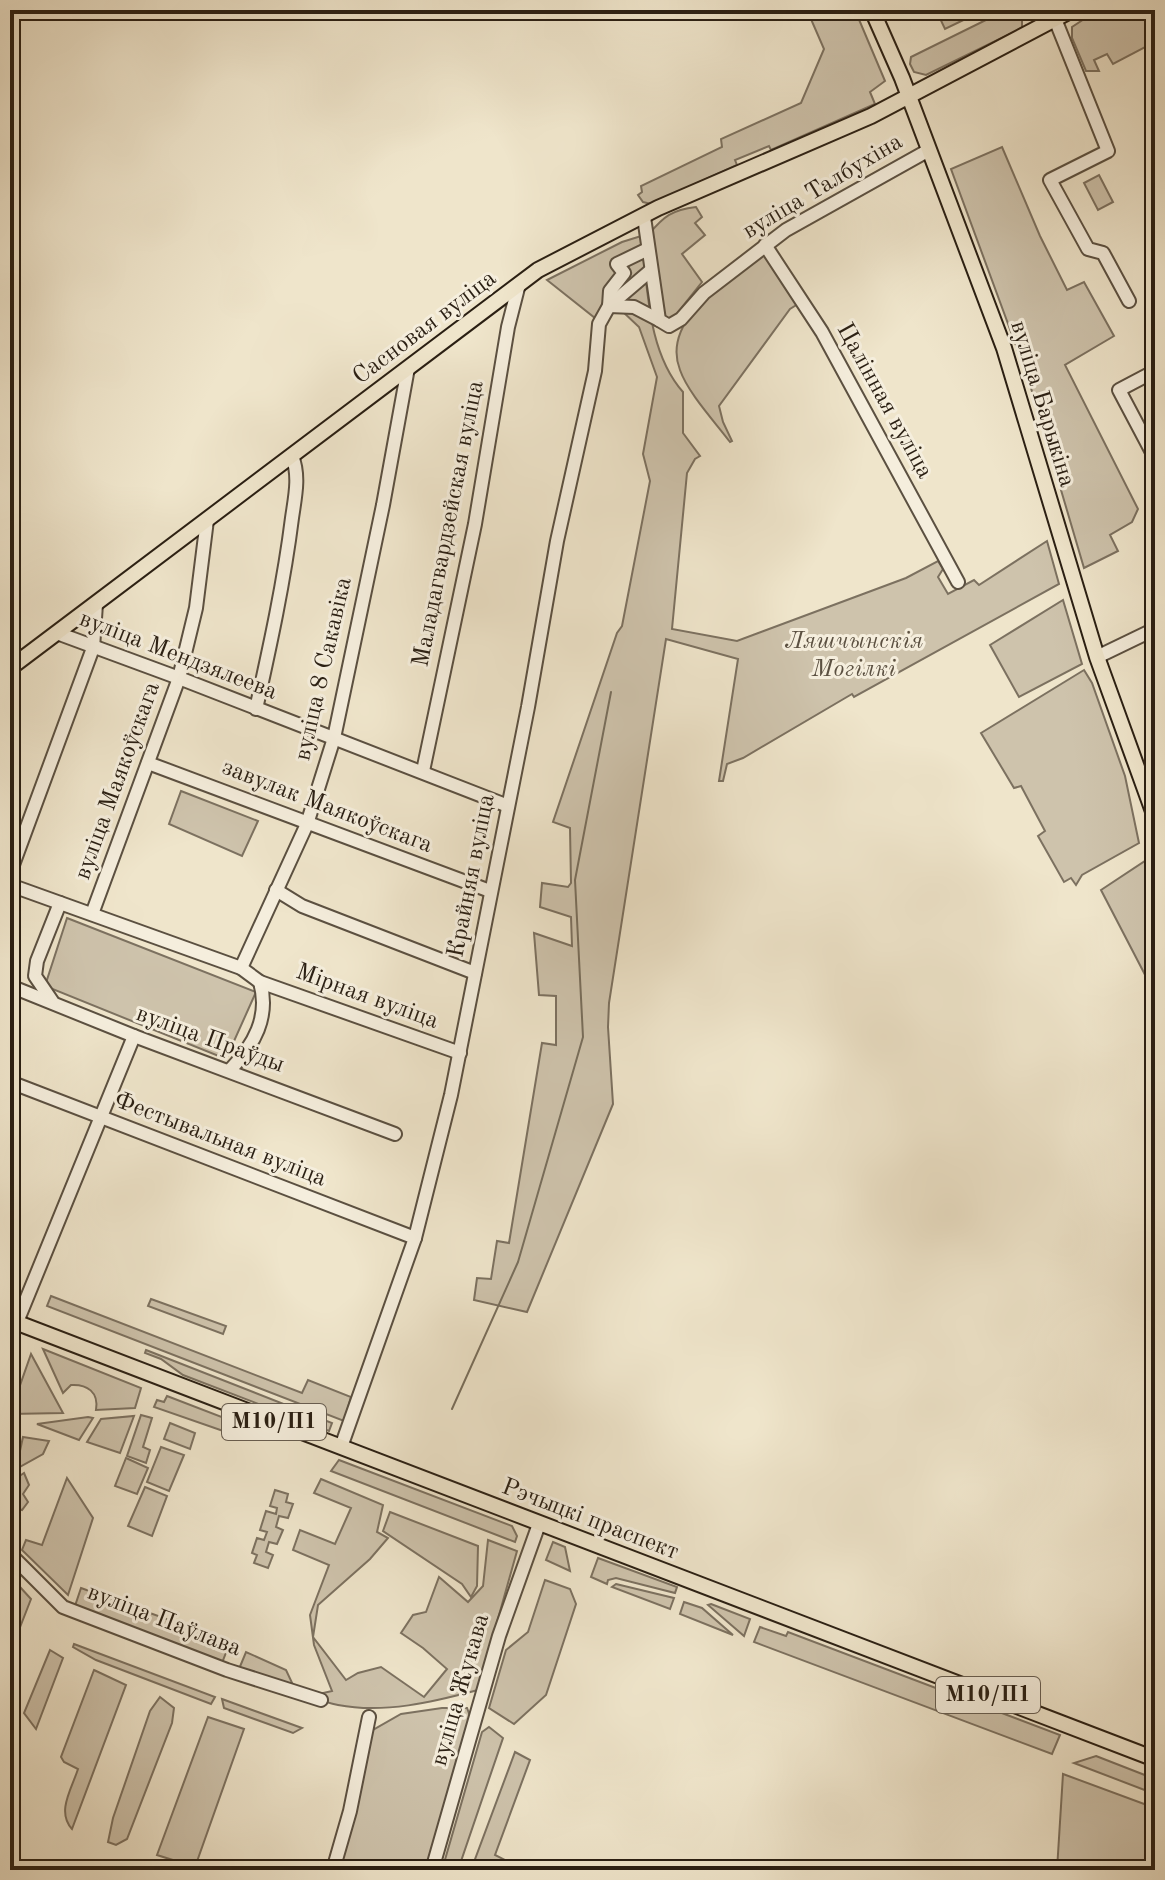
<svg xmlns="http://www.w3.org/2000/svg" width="1165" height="1880" font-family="'Old Standard TT',serif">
  <rect width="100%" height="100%" fill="#efe5cb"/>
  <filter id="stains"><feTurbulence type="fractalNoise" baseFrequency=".0025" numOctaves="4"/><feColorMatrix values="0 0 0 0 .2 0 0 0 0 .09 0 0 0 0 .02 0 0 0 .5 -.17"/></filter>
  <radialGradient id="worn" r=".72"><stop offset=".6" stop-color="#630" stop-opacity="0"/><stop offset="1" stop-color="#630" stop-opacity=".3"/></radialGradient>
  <g fill="#cec3ac" stroke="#7c7160" stroke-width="2">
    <path d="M807,10H855L885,81L870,92L875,104L771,150L769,146L735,160L737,165L651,204L643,202L638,195L642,192L641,186L722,147L721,139L801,103L824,49Z"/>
    <path d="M936,10H976L978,13L945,29Z"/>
    <path d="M1006,10H1017L1022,19V27L1018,30L926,75L914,72L910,64L911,57Z"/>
    <path d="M1098,10H1155V42L1113,64L1107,54L1094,60L1099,71H1086L1072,38V27Z"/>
    <path d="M1002,147L1040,236L1067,290L1084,282L1114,336L1065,365L1138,509L1132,522L1110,535L1118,551L1084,568L1028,378L951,169Z"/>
    <path d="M1099,175L1113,202L1098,210L1084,183Z"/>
    <path d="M696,207L702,217L695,223L705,235L682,254L702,282L670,322L662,317L649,234C664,216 672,210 696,207Z"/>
    <path d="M641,236C648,288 647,351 683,392V433L700,456L695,459L687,473L672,629L737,641L906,578L938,561L943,569L938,577L948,594L974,580L979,585L1047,541L1059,584L854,697L852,694L743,758L727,764L723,781H719L738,659L666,639L609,1003L608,1027L613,1104L527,1312L474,1300L477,1278L491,1279L497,1241L509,1243L542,1043L556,1045V996L539,995L534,933L572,946L571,917L540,907L542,883L568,887L571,883L570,828L553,822L617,633L622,626L650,481L643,454L657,377L639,327L622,311L603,308L595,318L547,280L622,242Z"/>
    <path d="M763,251L798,304L790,309L719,406L723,422L732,441L730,442C715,422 688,393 680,370C660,319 730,278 763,251Z"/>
    <path d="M1063,600L1082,664L1019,697L990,645Z"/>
    <path d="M1084,670L1092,683L1125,776L1139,843L1082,875L1076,885L1071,878L1064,882L1038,836L1045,831L1021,786L1014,788L981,733Z"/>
    <path d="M181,791L258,821L242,856L169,824Z"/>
    <path d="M1145,861L1155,877V994L1101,890Z"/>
    <path d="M67,918L256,992L226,1059L45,986Z"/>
    <path d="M51,1296L302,1393L308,1380L351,1397L344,1421L47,1306Z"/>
    <path d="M151,1299L226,1326L223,1334L148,1306Z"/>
    <path d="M43,1349L141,1388L135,1408L96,1410C99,1392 87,1384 71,1385L63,1393Z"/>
    <path d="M146,1350L332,1423L329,1431L183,1375L161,1359L145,1353Z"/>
    <path d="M31,1354L63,1413L10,1414Z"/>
    <path d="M167,1396L240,1424L238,1430L232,1428L229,1433L154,1407L157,1400L164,1402Z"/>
    <path d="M141,1415L152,1418L143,1447L150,1450L146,1463L127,1456Z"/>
    <path d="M134,1416L120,1453L87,1442L101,1419Z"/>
    <path d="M88,1417L93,1418L79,1440L37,1424Z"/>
    <path d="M170,1423L195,1433L190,1449L164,1439Z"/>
    <path d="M23,1437L49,1441L43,1454L16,1469Z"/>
    <path d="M161,1447L184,1455L169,1491L147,1482Z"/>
    <path d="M126,1458L148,1468L137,1494L115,1486Z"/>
    <path d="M339,1460L512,1526L517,1536L515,1542L331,1471Z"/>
    <path d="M24,1473L29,1485L23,1494L28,1502L22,1510L10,1507V1494L17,1487L18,1477Z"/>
    <path d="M67,1478L93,1518L68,1595L22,1550L26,1540L42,1545Z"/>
    <path d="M321,1479L383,1505L377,1532L388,1538L370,1559L318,1605L313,1637L346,1680L358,1673L381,1667L424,1697L447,1669L423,1648L401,1633L413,1615L426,1612L439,1577L468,1602L483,1586L488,1540L517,1551L478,1690C433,1702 384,1714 338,1705C305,1698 271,1680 239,1669L246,1652L286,1670L293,1685L319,1694L332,1691L314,1645L310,1615L329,1565L293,1550L300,1530L335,1544L351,1508L314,1493Z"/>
    <path d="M145,1487L167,1496L152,1536L128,1526Z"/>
    <path d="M275,1490L288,1494L286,1502L293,1504L288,1518L279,1516L276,1527L283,1530L277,1544L269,1542L266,1552L273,1555L268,1568L254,1563L257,1555L252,1553L257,1538L264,1540L267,1532L260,1530L266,1511L276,1514L277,1508L270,1506Z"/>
    <path d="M390,1512L478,1546L477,1586L471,1597L462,1584L383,1531Z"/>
    <path d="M553,1542L565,1547L570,1571L546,1560Z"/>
    <path d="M598,1558L677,1587L675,1593L616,1578L608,1580L607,1584L591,1577Z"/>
    <path d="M10,1576L31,1599L10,1653Z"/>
    <path d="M545,1580L570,1589L576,1604L546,1695L514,1724L489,1708L506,1650L528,1632Z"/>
    <path d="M616,1584L674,1598L670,1609L612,1587Z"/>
    <path d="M81,1588L230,1642L222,1663L75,1606Z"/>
    <path d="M684,1602L702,1608L733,1635L680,1614Z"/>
    <path d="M711,1604L750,1619L744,1636L708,1605Z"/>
    <path d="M760,1627L786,1636L788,1632L1060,1735L1052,1754L754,1642Z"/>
    <path d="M74,1644L215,1697L211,1704L96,1660L73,1647Z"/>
    <path d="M50,1650L63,1658L36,1729L24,1713Z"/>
    <path d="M94,1670L126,1685L72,1829C56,1812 72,1788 78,1769L64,1762L61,1757Z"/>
    <path d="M160,1697L174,1708L172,1723L127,1839L116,1845L108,1842L113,1818L150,1711Z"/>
    <path d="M222,1699L302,1728L293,1733L224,1708Z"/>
    <path d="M442,1708H467L470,1716L426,1870H337L366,1734L401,1714Z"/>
    <path d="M208,1717L244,1729L195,1867L157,1855Z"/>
    <path d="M489,1727L503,1738L458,1870H442L482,1732Z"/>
    <path d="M515,1752L530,1760L495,1855L513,1864L511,1870H471Z"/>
    <path d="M1096,1756L1155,1779V1794L1074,1763Z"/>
    <path d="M1063,1774L1155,1808V1870H1057Z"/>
  </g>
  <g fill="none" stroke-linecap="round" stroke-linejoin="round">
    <path stroke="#786e5c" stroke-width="2" d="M452,1409L518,1262L583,1037L575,880L611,692"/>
    <g stroke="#5b5041" stroke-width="16">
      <g id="minor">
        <path d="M1055,19L1108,151L1050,180L1088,249L1103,253L1129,301"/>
        <path d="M644,217L659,320L669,326L681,319L704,293L786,230L929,150"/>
        <path d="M765,245L822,332L958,582"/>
        <path d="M648,249L617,264L624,273L610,291L609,306L634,307L659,320"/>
        <path d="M1155,371L1119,390L1155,458"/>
        <path d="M57,633L179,678L508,806"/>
        <path d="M1097,657L1155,629"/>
        <path d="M256,709C270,646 284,582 292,518C295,497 300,476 292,456"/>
        <path d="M148,763L490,891"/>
        <path d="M423,771L475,524L508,327L519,284"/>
        <path d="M10,873L93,648L96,604"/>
        <path d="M10,885L241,968L260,982L460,1053"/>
        <path d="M276,890L302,906L475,973"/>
        <path d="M92,914L179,678L196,608L207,520"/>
        <path d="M241,968L307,824L334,738L383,505L408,368"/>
        <path d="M10,986L134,1036L395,1134"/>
        <path d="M52,1001L35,976L37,961L60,903"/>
        <path d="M230,1070C254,1045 270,1017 260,982"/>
        <path d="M10,1082L415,1238"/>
        <path d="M17,1322L134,1036"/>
        <path d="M341,1447L415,1238L451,1095L528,707L557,541L595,371L599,324L609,306L650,271"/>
        <path d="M10,1554L63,1607L227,1670L321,1700"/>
        <path d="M333,1870L350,1811L369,1717"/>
        <path d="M432,1870L499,1636L539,1524"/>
      </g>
    </g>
    <g stroke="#2a1f13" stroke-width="18">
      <g id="major">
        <path d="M872,10L902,78L1004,348L1097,657L1155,817"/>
        <path d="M10,668L538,270L658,208L871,116L1072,10"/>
        <path d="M10,1320L1155,1759"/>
      </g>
    </g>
    <use href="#minor" stroke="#f5eedd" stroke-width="12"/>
    <use href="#major" stroke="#efe5cb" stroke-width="14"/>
  </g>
  <g text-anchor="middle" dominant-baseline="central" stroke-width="6" stroke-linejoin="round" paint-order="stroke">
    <g fill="#f5eedd" stroke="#675d50" stroke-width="2">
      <rect x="222" y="1404" width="104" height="36" rx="6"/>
      <rect x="936" y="1677" width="104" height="36" rx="6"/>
    </g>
    <g font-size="22" font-weight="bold" fill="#2a1f13">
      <text x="274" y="1422">М10/П1</text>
      <text x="988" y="1695">М10/П1</text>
    </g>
    <g font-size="24" fill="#2a1f13" stroke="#f5eedd">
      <text transform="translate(823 187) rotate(-31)">вуліца Талбухіна</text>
      <text transform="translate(425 328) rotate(-37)">Сасновая вуліца</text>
      <text transform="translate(884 401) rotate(61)">Цалінная вуліца</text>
      <text transform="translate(1042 404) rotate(73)">вуліца Барыкіна</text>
      <text transform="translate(449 524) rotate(-79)">Маладагвардзейская вуліца</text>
      <text transform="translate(178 656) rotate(21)">вуліца Мендзялеева</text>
      <text transform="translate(324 669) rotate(-77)">вуліца 8 Сакавіка</text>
      <text transform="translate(118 781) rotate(-70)">вуліца Маякоўскага</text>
      <text transform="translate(327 807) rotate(21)">завулак Маякоўскага</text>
      <text transform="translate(472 876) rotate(-79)">Крайняя вуліца</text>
      <text transform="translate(367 997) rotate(20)">Мірная вуліца</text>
      <text transform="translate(210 1040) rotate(20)">вуліца Праўды</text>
      <text transform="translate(220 1140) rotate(21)">Фестывальная вуліца</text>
      <text transform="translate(590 1520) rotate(21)">Рэчыцкі праспект</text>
      <text transform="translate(164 1621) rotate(21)">вуліца Паўлава</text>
      <text transform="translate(461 1690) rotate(-74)">вуліца Жукава</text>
    </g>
    <g font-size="24" font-style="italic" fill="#5b5041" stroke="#f5eedd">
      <text x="854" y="642">Ляшчынскія<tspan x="854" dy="28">Могілкі</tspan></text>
    </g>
  </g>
  <rect width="1165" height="1880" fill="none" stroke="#efe5cb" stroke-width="40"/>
  <rect x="12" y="12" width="1141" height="1856" fill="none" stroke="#2a1f13" stroke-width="4"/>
  <rect x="20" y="20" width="1125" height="1840" fill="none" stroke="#2a1f13" stroke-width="2"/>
  <rect width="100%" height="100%" filter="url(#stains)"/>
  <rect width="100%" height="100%" fill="url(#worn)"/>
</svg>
